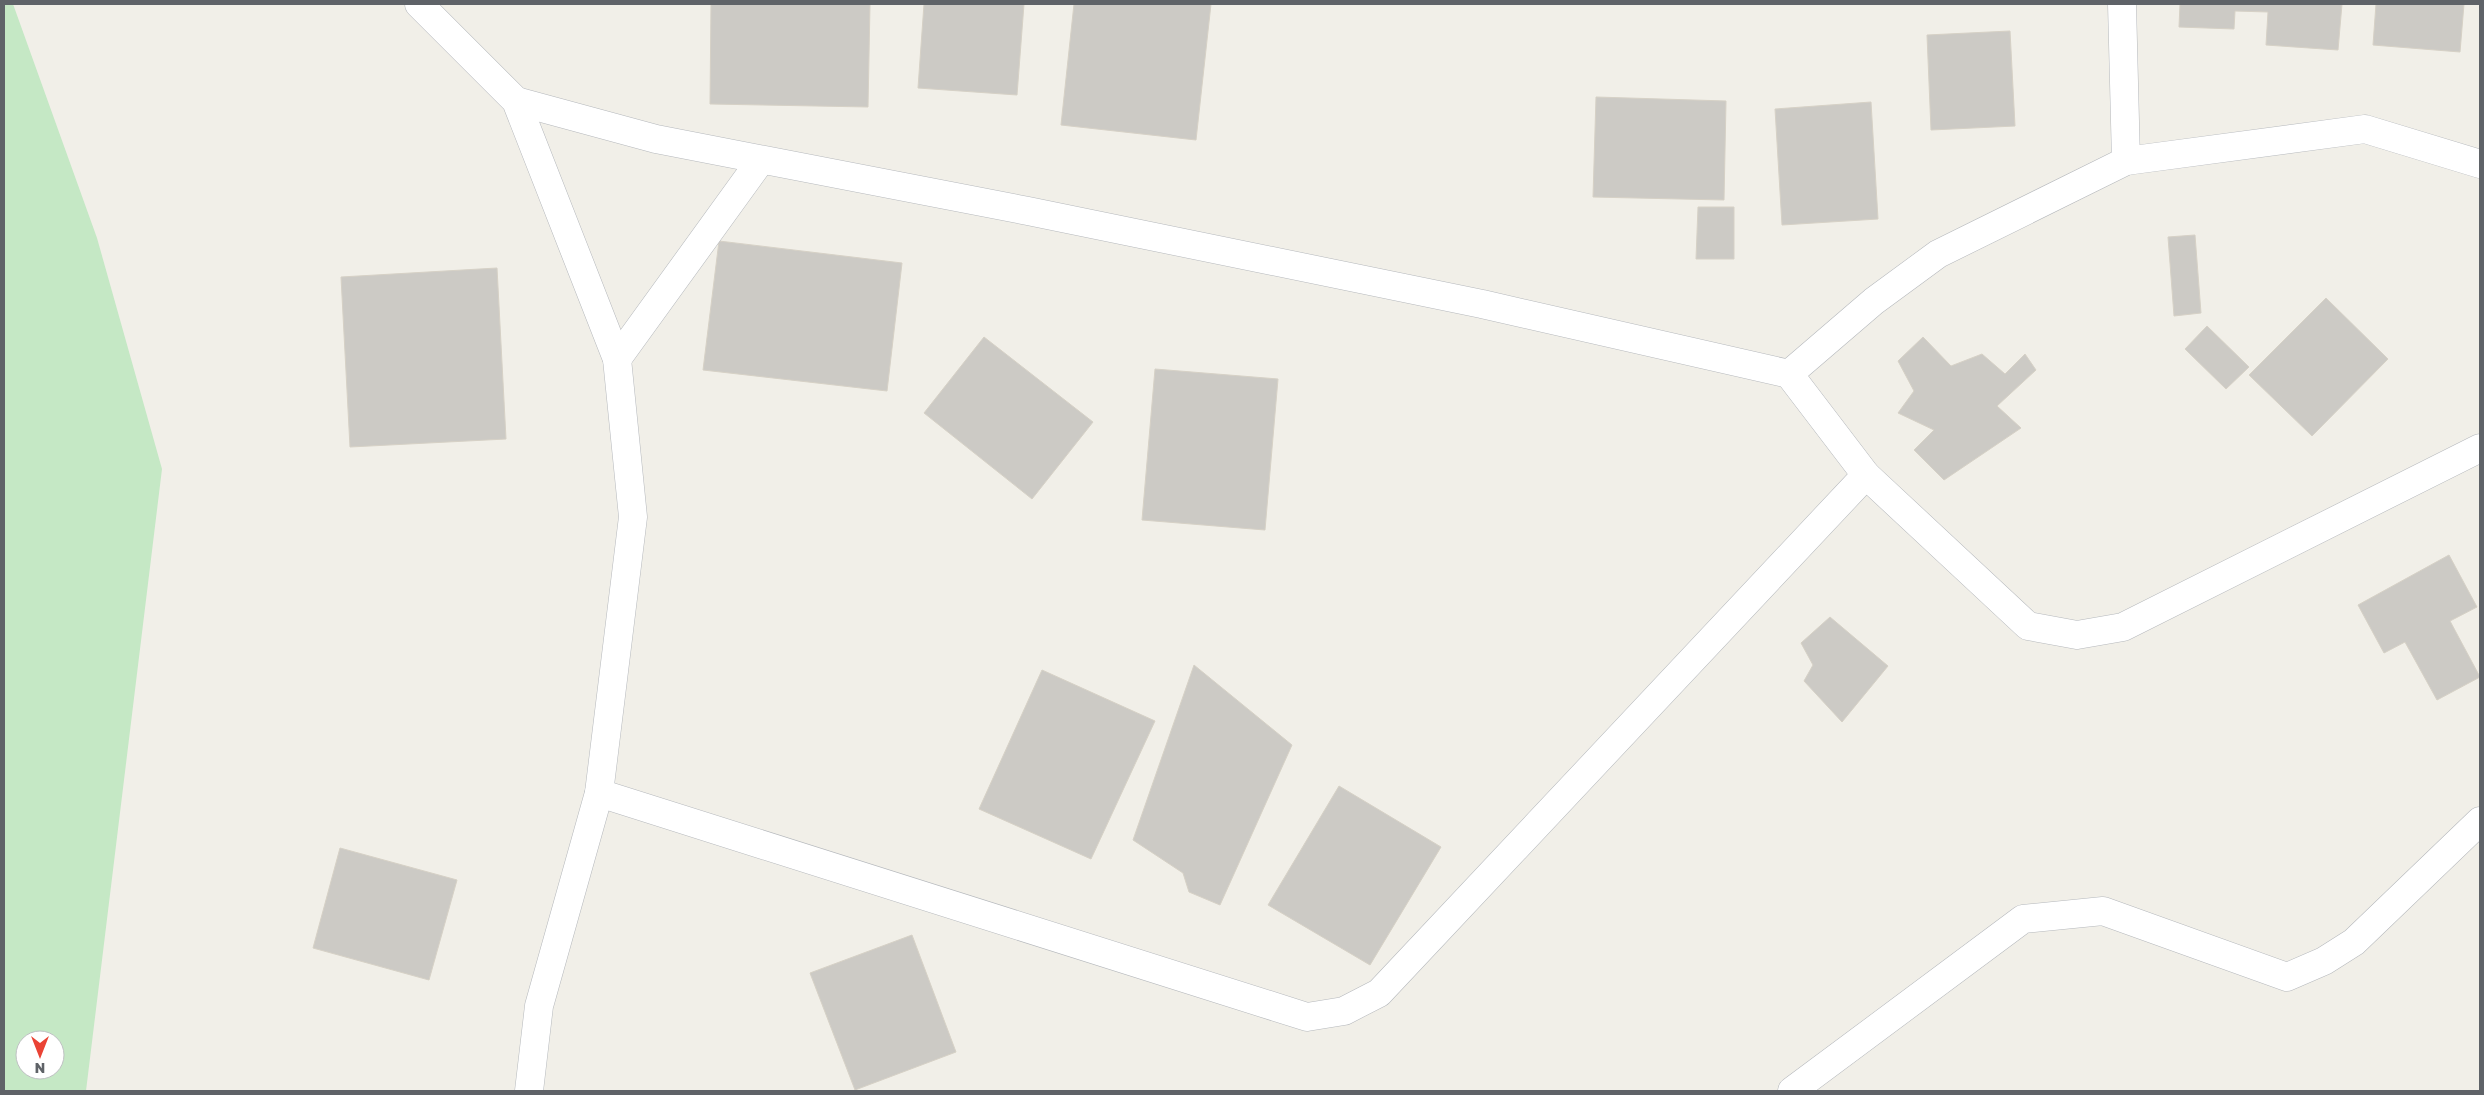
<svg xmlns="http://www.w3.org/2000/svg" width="2484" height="1095" font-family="'Golos Text',sans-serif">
  <rect width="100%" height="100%" fill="#f1efe8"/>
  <path fill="#c5e8c5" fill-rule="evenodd" d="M4,4H13L97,238L162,469L86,1091H4ZM25,1040H55V1070H25Z"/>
  <g fill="#cccac5" stroke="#d6d1c6">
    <path d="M711,4H870L868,107L710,104Z"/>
    <path d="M924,4H1024L1017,95L918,88Z"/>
    <path d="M1074,4H1211L1196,140L1061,125Z"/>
    <path d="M2180,4H2342L2338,50L2266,45L2268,12L2235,11L2234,29L2179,27Z"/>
    <path d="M2376,4H2464L2460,52L2373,45Z"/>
    <path d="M2010,31L2015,126L1931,130L1927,35Z"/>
    <path d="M1596,97L1726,101L1724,200L1593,197Z"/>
    <path d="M1871,102L1878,219L1782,225L1775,109Z"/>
    <path d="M1698,207H1734V259H1696Z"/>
    <path d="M2195,235L2201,313L2174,316L2168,237Z"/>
    <path d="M719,241L902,263L887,391L703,370Z"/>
    <path d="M497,268L506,439L350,447L341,277Z"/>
    <path d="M2326,298L2388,359L2312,436L2249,375Z"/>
    <path d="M2207,326L2249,367L2226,389L2185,349Z"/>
    <path d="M984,337L1093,422L1032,499L924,413Z"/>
    <path d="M1923,337L1951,366L1982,354L2005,374L2025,354L2036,370L1997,406L2021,428L1944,480L1914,450L1934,430L1898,413L1914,391L1898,361Z"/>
    <path d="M1155,369L1278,379L1265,530L1142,520Z"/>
    <path d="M2449,555L2477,607L2450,621L2480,677L2437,700L2405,642L2384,653L2358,605Z"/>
    <path d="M1830,617L1888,666L1842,722L1804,681L1813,665L1801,643Z"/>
    <path d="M1194,665L1292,745L1220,905L1189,892L1183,873L1133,840Z"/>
    <path d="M1042,670L1155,721L1091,859L979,809Z"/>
    <path d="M1339,786L1441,847L1370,965L1268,905Z"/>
    <path d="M340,848L457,880L429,980L313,948Z"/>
    <path d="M912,935L956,1052L855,1090L810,973Z"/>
  </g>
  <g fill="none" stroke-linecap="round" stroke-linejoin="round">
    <g stroke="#b5b8bc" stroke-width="29">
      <g id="street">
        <path d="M419,4L516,101L617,359L633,517L599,793L539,1006L529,1091"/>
        <path d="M2122,4L2126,161"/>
        <path d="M516,101L656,139L1028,211L1482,304L1789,374L1866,475L2028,626L2077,635L2123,627L2480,448"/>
        <path d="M617,359L761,160"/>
        <path d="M1789,374L1874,301L1938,254L2126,161L2365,129L2480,164"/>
        <path d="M599,793L1307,1017L1344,1011L1379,993L1866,475"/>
        <path d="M1792,1091L2023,919L2103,911L2287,977L2324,961L2354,942L2480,821"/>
      </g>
    </g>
    <use href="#street" stroke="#fff" stroke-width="28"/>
  </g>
  <rect width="2484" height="1095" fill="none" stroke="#5f6368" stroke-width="10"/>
  <g transform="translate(40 1055) rotate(180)"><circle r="24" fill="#ffffff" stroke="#bfc1c3"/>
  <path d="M0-4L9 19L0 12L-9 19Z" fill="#ea4335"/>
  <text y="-8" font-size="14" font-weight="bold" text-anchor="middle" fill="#5f6368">N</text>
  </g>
</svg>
